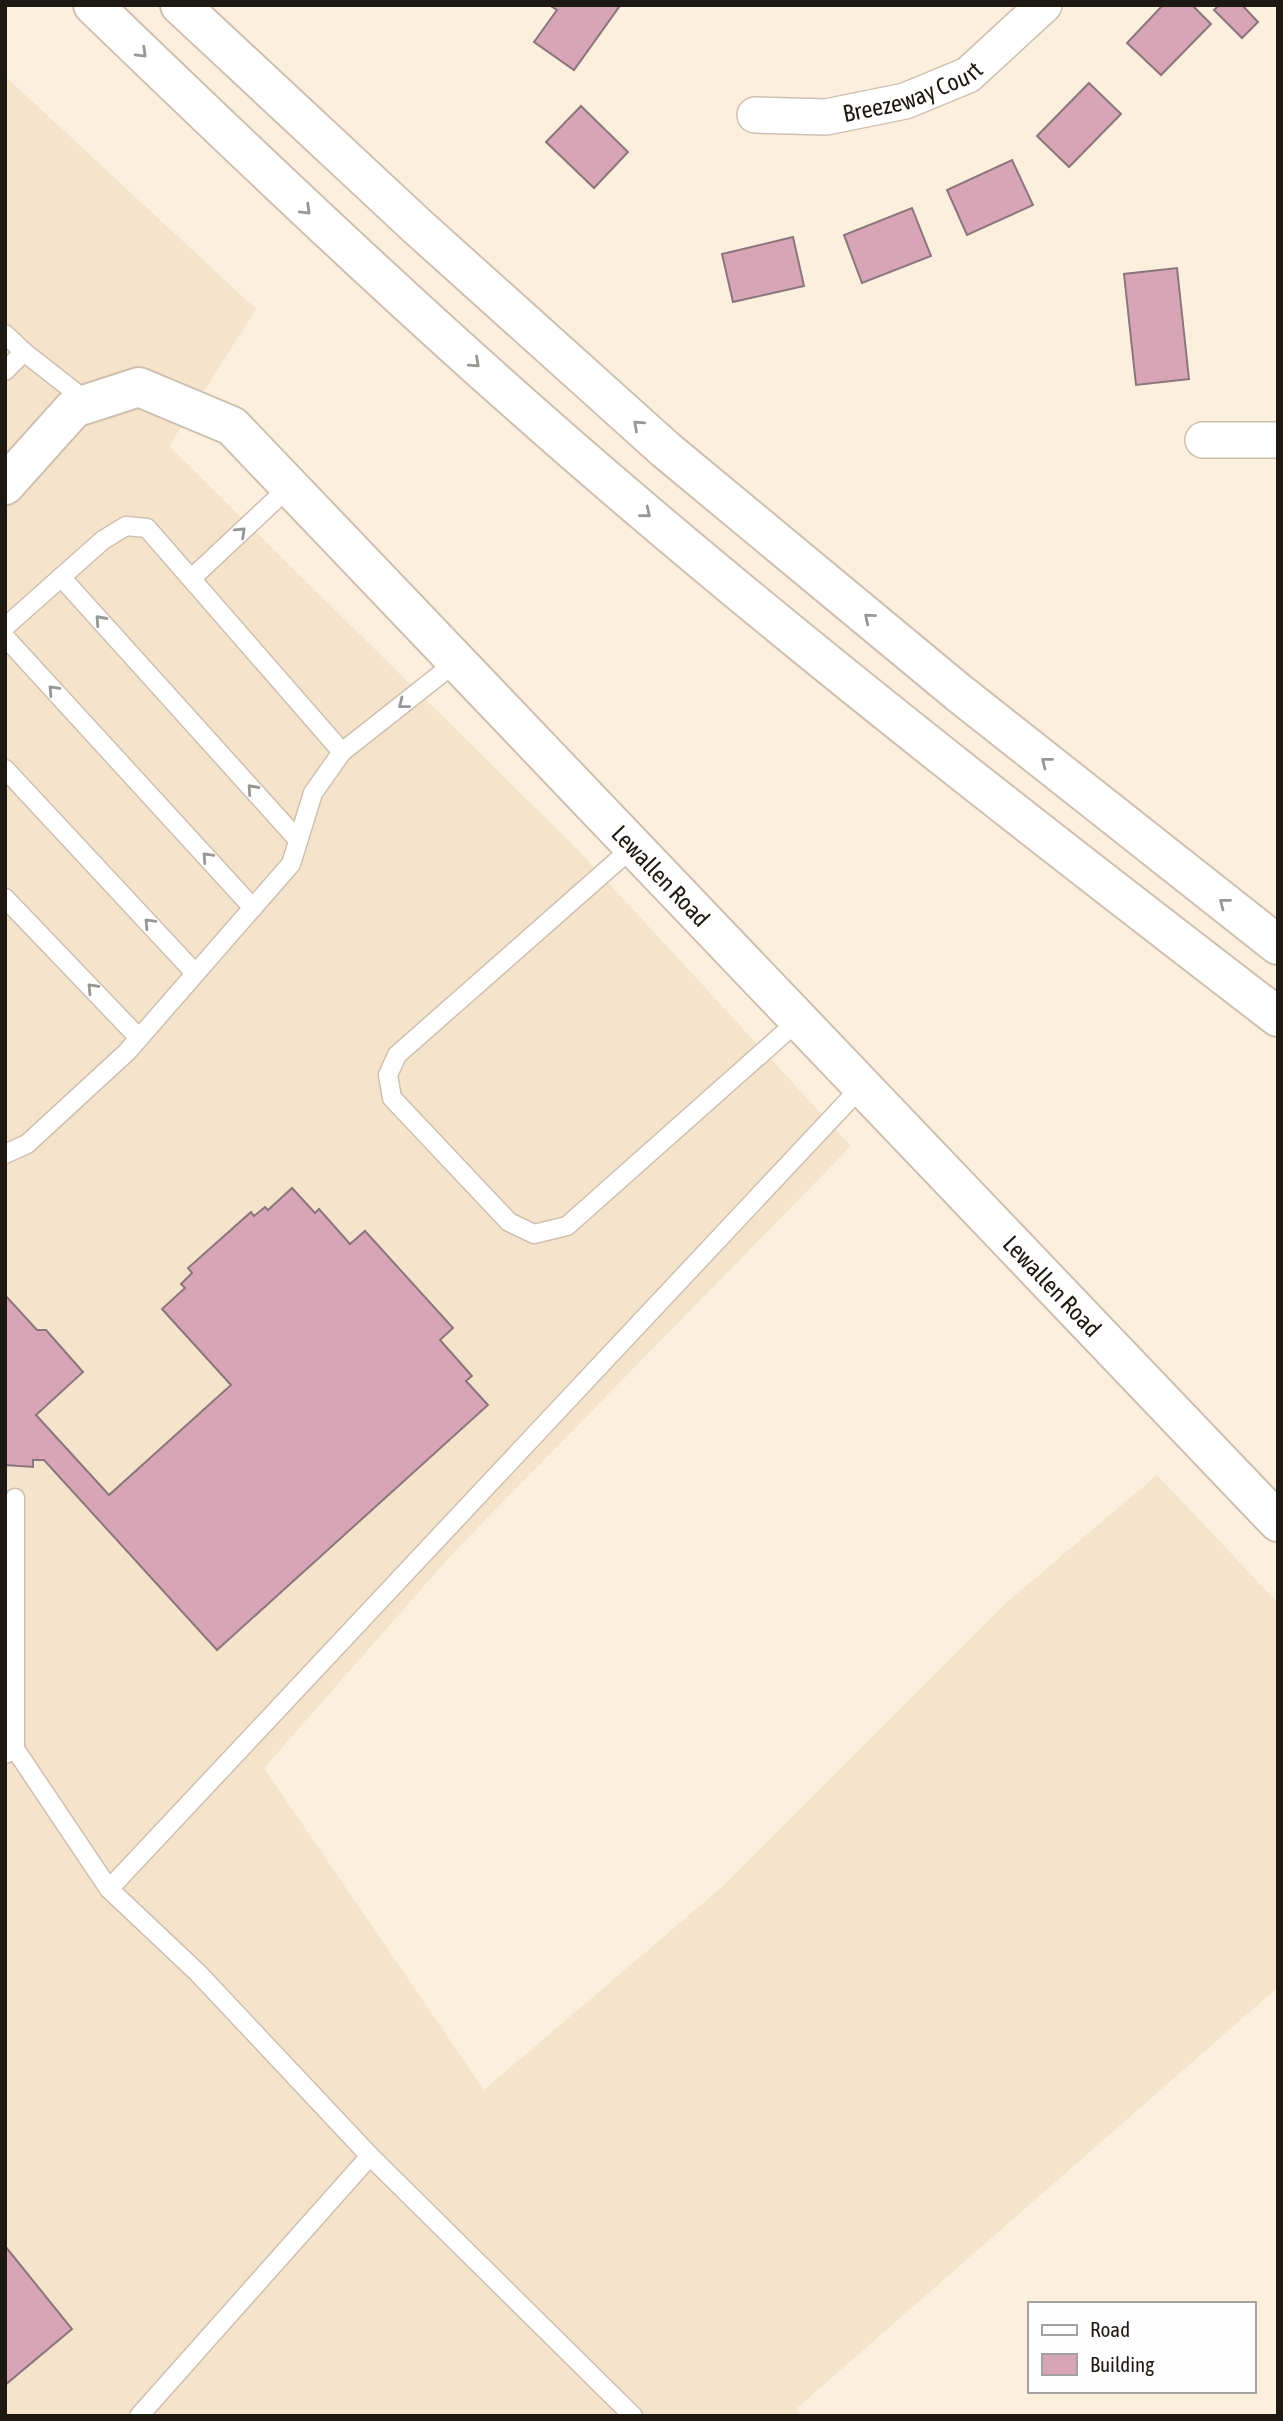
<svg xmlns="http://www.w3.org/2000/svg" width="1283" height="2421" font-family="'Asap Condensed',sans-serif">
  <rect width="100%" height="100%" fill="#fdefdd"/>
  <path fill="#f6e3cc" d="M5,76L256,309L169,446L581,853L851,1146L454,1552L264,1768L484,2090L723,1886L1006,1603L1157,1475L1278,1603V1987L796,2409L801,2416H5Z"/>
  <g fill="#d8a5b6" stroke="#8b767d" stroke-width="2">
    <path d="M549,5H617L619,7L574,70L534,42L557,10Z"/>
    <path d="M1163,5H1192L1211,24L1161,75L1127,43Z"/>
    <path d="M1219,5H1242L1258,22L1242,38L1214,10Z"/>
    <path d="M1089,83L1121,114L1069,167L1037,136Z"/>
    <path d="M581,106L628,152L594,188L546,142Z"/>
    <path d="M1012,160L1033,205L967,235L947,190Z"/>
    <path d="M912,208L931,256L862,283L844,235Z"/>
    <path d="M793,237L804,286L733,302L722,254Z"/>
    <path d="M1177,268L1189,379L1136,385L1124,274Z"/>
    <path d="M292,1188L315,1213L319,1209L350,1244L365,1231L453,1328L440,1340L472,1376L466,1381L488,1405L217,1650L44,1460H33V1467L5,1465V1295L37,1330H46L83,1372L36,1415L109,1495L231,1385L162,1309L185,1288L181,1284L192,1273L188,1268L251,1212L254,1216L265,1207L268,1210Z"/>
    <path d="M5,2246L72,2329L5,2385Z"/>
  </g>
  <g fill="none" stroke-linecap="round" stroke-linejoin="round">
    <g stroke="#cec0b0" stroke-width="21">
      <g id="service">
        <path d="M5,334L24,352L5,371"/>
        <path d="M24,352L89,403"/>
        <path d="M61,577L298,840"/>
        <path d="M193,577L289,487"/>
        <path d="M5,627L103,540L126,526L147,528L342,752"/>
        <path d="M5,637L253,908"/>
        <path d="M5,769L195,973"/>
        <path d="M633,847L397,1055L388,1075L392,1098L509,1222L534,1234L567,1226L799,1020"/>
        <path d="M5,898L139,1038"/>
        <path d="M5,1154L27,1144L127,1052L291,864L313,793L342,752L456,662"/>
        <path d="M15,1498V1749"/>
        <path d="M5,1754L15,1749L109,1889L198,1973L370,2156L139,2416"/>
        <path d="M109,1889L862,1086"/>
        <path d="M370,2156L633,2416"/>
      </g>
    </g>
    <g stroke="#cec0b0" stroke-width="38">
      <g id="minor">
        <path id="s1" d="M755,115L826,117L905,101L968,75L1044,5"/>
        <path d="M1203,440H1278"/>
      </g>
    </g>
    <g stroke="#cec0b0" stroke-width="42">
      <g id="tertiary">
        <path id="s2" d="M5,485L74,408L139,387L232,426L1278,1522"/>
      </g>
    </g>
    <g stroke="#cec0b0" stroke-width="42">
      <g id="motorway">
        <path d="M93,5C270,176 448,345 635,504C844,682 1061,850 1278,1017"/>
        <path d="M180,5L417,226L666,450L959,693L1278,945"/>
      </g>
    </g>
    <use href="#service" stroke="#fff" stroke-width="18"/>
    <use href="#minor" stroke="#fff" stroke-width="35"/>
    <use href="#tertiary" stroke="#fff" stroke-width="38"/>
    <use href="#motorway" stroke="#fff" stroke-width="38"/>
  </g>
  <defs><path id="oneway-chevron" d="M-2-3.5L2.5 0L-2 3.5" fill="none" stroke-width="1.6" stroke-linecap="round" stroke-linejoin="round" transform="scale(1.75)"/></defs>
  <g stroke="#999794">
    <use href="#oneway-chevron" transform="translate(142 53) rotate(44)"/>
    <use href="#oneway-chevron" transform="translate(306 210) rotate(44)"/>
    <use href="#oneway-chevron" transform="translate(475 363) rotate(42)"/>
    <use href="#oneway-chevron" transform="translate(638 425) rotate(-138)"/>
    <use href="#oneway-chevron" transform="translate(646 513) rotate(39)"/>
    <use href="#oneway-chevron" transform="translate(241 532) rotate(-43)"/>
    <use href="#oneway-chevron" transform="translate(869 618) rotate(-140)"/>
    <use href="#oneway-chevron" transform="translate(100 620) rotate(-132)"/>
    <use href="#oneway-chevron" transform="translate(53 690) rotate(-133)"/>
    <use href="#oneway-chevron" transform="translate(403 704) rotate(142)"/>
    <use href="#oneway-chevron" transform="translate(1046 762) rotate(-142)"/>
    <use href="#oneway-chevron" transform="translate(252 789) rotate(-132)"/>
    <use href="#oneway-chevron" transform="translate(207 857) rotate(-133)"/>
    <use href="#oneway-chevron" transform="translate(1224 903) rotate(-142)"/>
    <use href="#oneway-chevron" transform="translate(149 923) rotate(-133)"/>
    <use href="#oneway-chevron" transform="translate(92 988) rotate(-134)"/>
  </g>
  <g text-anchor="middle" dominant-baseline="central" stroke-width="5" stroke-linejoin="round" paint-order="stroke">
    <g font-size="24" fill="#1d1812" stroke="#fefefe">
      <text stroke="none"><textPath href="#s1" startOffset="161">Breezeway Court</textPath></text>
      <text stroke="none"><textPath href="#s2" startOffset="894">Lewallen Road</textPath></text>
      <text stroke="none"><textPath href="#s2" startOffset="1461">Lewallen Road</textPath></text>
    </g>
  </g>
  <rect width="1283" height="2421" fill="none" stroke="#1d1812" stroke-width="14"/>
  <rect x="1028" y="2302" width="228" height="91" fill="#fefefe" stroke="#a4a2a0" stroke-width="2"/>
  <rect x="1042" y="2325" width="35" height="10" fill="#ffffff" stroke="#a4a2a0" stroke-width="2"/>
  <text x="1090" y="2337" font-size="21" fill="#1d1812">Road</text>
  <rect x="1042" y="2354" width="35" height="21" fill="#d8a5b6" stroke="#a4a2a0" stroke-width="2"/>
  <text x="1090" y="2372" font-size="21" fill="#1d1812">Building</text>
</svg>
